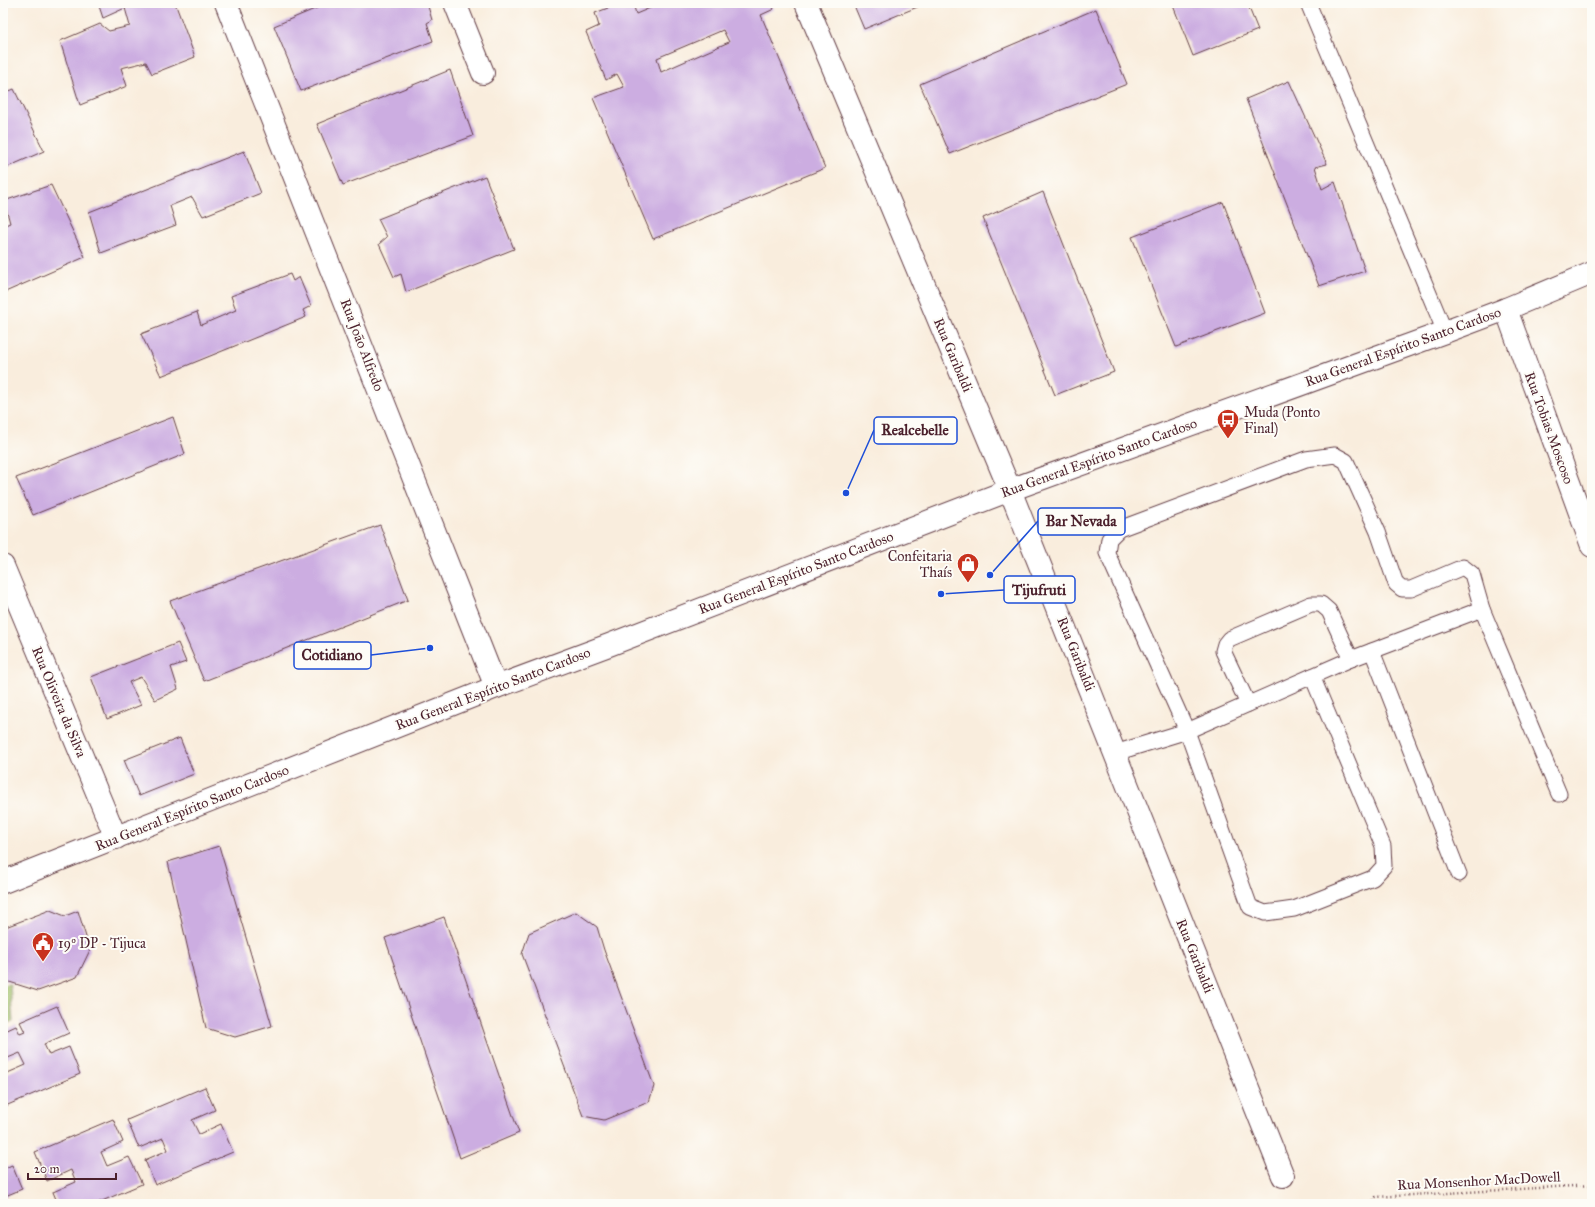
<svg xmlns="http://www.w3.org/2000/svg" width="1595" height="1207" font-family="'IM FELL Great Primer',serif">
  <rect width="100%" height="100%" fill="#fdfcf7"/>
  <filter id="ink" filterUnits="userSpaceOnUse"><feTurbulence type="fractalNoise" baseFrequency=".025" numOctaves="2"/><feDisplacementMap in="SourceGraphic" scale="8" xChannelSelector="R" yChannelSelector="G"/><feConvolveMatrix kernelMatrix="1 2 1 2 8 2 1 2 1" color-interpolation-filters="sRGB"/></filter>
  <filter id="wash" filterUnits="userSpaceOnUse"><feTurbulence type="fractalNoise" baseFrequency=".012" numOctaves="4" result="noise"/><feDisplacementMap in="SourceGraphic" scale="16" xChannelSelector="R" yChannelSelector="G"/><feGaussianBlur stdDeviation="0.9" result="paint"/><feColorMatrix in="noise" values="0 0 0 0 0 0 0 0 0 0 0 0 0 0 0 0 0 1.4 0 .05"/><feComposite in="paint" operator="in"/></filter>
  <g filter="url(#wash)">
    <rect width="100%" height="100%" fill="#f9eddd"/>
    <path fill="#9fbf68" stroke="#746f4a" d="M10,984L13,1022L3,1023V985Z"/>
    <g id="blocks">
      <g fill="#ccade1" fill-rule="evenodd">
        <path d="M98,3H175L195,57L152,74L146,62L121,68L127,86L80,105L60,41L100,24L109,31L130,26L125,8L103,18Z"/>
        <path d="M329,3H427L432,20L427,23L433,41L301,91L274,26Z"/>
        <path d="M621,3H633L636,14L662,3H771L774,9L761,15L825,168L653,239L593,98L624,87L617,74L606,80L586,32L599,26L595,13ZM723,30L729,42L661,72L657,58Z"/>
        <path d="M853,3H927L864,29Z"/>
        <path d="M1172,3H1247L1258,30L1193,56Z"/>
        <path d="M1096,9L1127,84L950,154L920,84Z"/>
        <path d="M450,70L473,136L343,185L317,124Z"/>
        <path d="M1289,81L1327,164L1315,167L1322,189L1335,182L1365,271L1319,286L1246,99Z"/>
        <path d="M14,89L44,151L3,169V94Z"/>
        <path d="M244,151L261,193L203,216L192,197L170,206L176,225L101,253L89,212Z"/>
        <path d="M485,176L514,249L406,292L401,274L394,277L379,244L387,237L378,219Z"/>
        <path d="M51,185L85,257L3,293V226L10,223L4,201Z"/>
        <path d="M1043,192L1114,372L1055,395L983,218Z"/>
        <path d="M1223,202L1265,313L1176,347L1132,237Z"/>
        <path d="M290,274L293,281L299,277L311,306L303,310L306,317L161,376L141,334L197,312L201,325L236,310L231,296Z"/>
        <path d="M173,417L185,454L33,515L16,478Z"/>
        <path d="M380,525L408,600L204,681L170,601Z"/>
        <path d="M178,643L186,662L171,667L178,689L155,700L141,677L129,682L141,705L107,719L91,677Z"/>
        <path d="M180,738L194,774L139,796L124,760Z"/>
        <path d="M219,846L272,1026L235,1037L206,1028L168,862Z"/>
        <path d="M50,910L65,916L78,911L90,950L77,977L38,991L3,980V928Z"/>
        <path d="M576,912L597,927L604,950L654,1086L649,1102L604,1120L583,1116L522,954L529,933Z"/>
        <path d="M444,917L519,1133L460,1158L385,938Z"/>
        <path d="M57,1006L69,1033L44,1044L49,1055L69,1047L80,1074L3,1107V1075L26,1065L20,1053L3,1060V1032L16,1026L20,1034L25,1032L20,1022Z"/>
        <path d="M205,1087L215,1110L192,1120L199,1134L221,1124L233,1152L155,1185L145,1160L168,1150L163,1138L139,1148L127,1120Z"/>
        <path d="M113,1119L123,1142L101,1152L107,1166L129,1157L142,1184L95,1204H58L53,1192L76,1182L71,1170L47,1181L35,1152Z"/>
        <path d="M12,1165L22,1189L3,1197V1169Z"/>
      </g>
    </g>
  </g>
  <g filter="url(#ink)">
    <use href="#blocks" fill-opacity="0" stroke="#643e46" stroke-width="1"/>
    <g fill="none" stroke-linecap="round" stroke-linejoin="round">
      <g stroke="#643e46" stroke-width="17">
        <g id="service">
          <path d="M1308,3L1445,332"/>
          <path d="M1372,651L1459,874"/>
          <path d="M1312,676L1383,846L1384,866L1373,878L1294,909L1265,913L1250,907L1187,731L1107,553L1109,539L1119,529L1306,459L1335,455L1346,461L1378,532L1396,584L1402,589H1411L1463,567L1472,574L1482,609"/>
          <path d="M1248,704L1223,651L1225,644L1229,639L1311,604H1321L1329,611L1351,659"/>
          <path d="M1115,753L1187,731L1351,659L1482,609L1559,794"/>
        </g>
      </g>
      <g stroke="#643e46" stroke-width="24">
        <g id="minor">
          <path d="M226,3L496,687"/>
          <path d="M455,3L483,73"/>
          <path d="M806,3L1010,490L1283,1176"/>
          <path d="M1506,309L1592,546"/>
          <path d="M3,566L116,838"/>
          <path d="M3,882L496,687L609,645L1010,490L1445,332L1506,309L1592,273"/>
        </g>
      </g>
      <path stroke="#643e46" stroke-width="2.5" stroke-dasharray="1 3" stroke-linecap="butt" d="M1371,1204L1376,1197L1592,1185"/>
      <use href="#service" stroke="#fff" stroke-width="15"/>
      <use href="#minor" stroke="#fff" stroke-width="22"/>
    </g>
  </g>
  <defs>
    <g id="bus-pin" transform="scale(1.15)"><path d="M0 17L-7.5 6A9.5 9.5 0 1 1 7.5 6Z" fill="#c8321e" stroke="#fdfcf7"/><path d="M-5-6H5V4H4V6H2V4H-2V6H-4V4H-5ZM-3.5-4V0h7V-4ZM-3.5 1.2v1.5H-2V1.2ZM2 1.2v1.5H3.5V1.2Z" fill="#fff"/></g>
    <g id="shop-pin" transform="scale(1.15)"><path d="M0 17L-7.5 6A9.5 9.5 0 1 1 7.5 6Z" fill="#c8321e" stroke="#fdfcf7"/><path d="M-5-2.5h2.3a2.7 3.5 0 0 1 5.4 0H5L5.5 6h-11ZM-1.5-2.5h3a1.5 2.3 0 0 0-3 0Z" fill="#fff"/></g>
    <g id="civic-pin" transform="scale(1.15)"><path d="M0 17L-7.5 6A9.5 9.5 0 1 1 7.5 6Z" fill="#c8321e" stroke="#fdfcf7"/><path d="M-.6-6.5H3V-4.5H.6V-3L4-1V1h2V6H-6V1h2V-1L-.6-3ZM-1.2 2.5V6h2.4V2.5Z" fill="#fff"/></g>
  </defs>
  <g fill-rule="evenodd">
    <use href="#bus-pin" x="1228" y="420"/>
    <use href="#shop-pin" x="968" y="564"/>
    <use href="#civic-pin" x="43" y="943"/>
  </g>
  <g text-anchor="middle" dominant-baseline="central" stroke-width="4" stroke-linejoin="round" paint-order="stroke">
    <g font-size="14" fill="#4a1f2b" stroke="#fdfcf7">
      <text transform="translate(362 345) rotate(69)">Rua João Alfredo</text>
      <text transform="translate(1403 347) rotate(-20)">Rua General Espírito Santo Cardoso</text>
      <text transform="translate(953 355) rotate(67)">Rua Garibaldi</text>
      <text transform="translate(1549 428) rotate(70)">Rua Tobias Moscoso</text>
      <text transform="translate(1099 458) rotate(-20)">Rua General Espírito Santo Cardoso</text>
      <text transform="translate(796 573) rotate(-21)">Rua General Espírito Santo Cardoso</text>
      <text transform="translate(1076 654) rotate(68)">Rua Garibaldi</text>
      <text transform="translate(493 689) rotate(-21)">Rua General Espírito Santo Cardoso</text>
      <text transform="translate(59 702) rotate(67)">Rua Oliveira da Silva</text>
      <text transform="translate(192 808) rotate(-22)">Rua General Espírito Santo Cardoso</text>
      <text transform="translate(1195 956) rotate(68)">Rua Garibaldi</text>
      <text transform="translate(1479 1181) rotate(-3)">Rua Monsenhor MacDowell</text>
    </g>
    <g font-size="14" fill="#4a1f2b" stroke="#fdfcf7" text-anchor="start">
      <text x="1244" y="412">Muda (Ponto<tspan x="1244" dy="16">Final)</tspan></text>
      <text x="952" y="556" text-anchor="end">Confeitaria<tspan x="952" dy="16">Thaís</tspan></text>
      <text x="58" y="943">19º DP - Tijuca</text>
    </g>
  </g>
  <path fill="none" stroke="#1d4ed8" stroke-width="1.5" d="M846 493L874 430M990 575L1038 521M941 594L1004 590M430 648L371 655"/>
  <g fill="#1d4ed8" stroke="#fdfcf7" stroke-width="1.5">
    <circle cx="846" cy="493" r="4"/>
    <circle cx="990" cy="575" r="4"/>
    <circle cx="941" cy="594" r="4"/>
    <circle cx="430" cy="648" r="4"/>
  </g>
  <g fill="#fdfcf7" stroke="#1d4ed8" stroke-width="1.5">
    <rect x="874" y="417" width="83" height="27" rx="4"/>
    <rect x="1038" y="508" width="87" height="27" rx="4"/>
    <rect x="1004" y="576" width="71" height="27" rx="4"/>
    <rect x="294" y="642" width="77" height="27" rx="4"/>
  </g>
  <g font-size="15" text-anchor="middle" font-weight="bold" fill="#4a1f2b">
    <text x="915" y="435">Realcebelle</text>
    <text x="1081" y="526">Bar Nevada</text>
    <text x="1039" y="595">Tijufruti</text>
    <text x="332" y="660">Cotidiano</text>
  </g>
  <rect width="1595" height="1207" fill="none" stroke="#fdfcf7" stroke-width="16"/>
  <path d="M28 1173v6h88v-6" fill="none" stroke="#4a1f2b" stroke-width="2"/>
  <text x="34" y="1173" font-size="12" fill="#4a1f2b" stroke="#fdfcf7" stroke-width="3" paint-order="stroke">20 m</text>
</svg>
